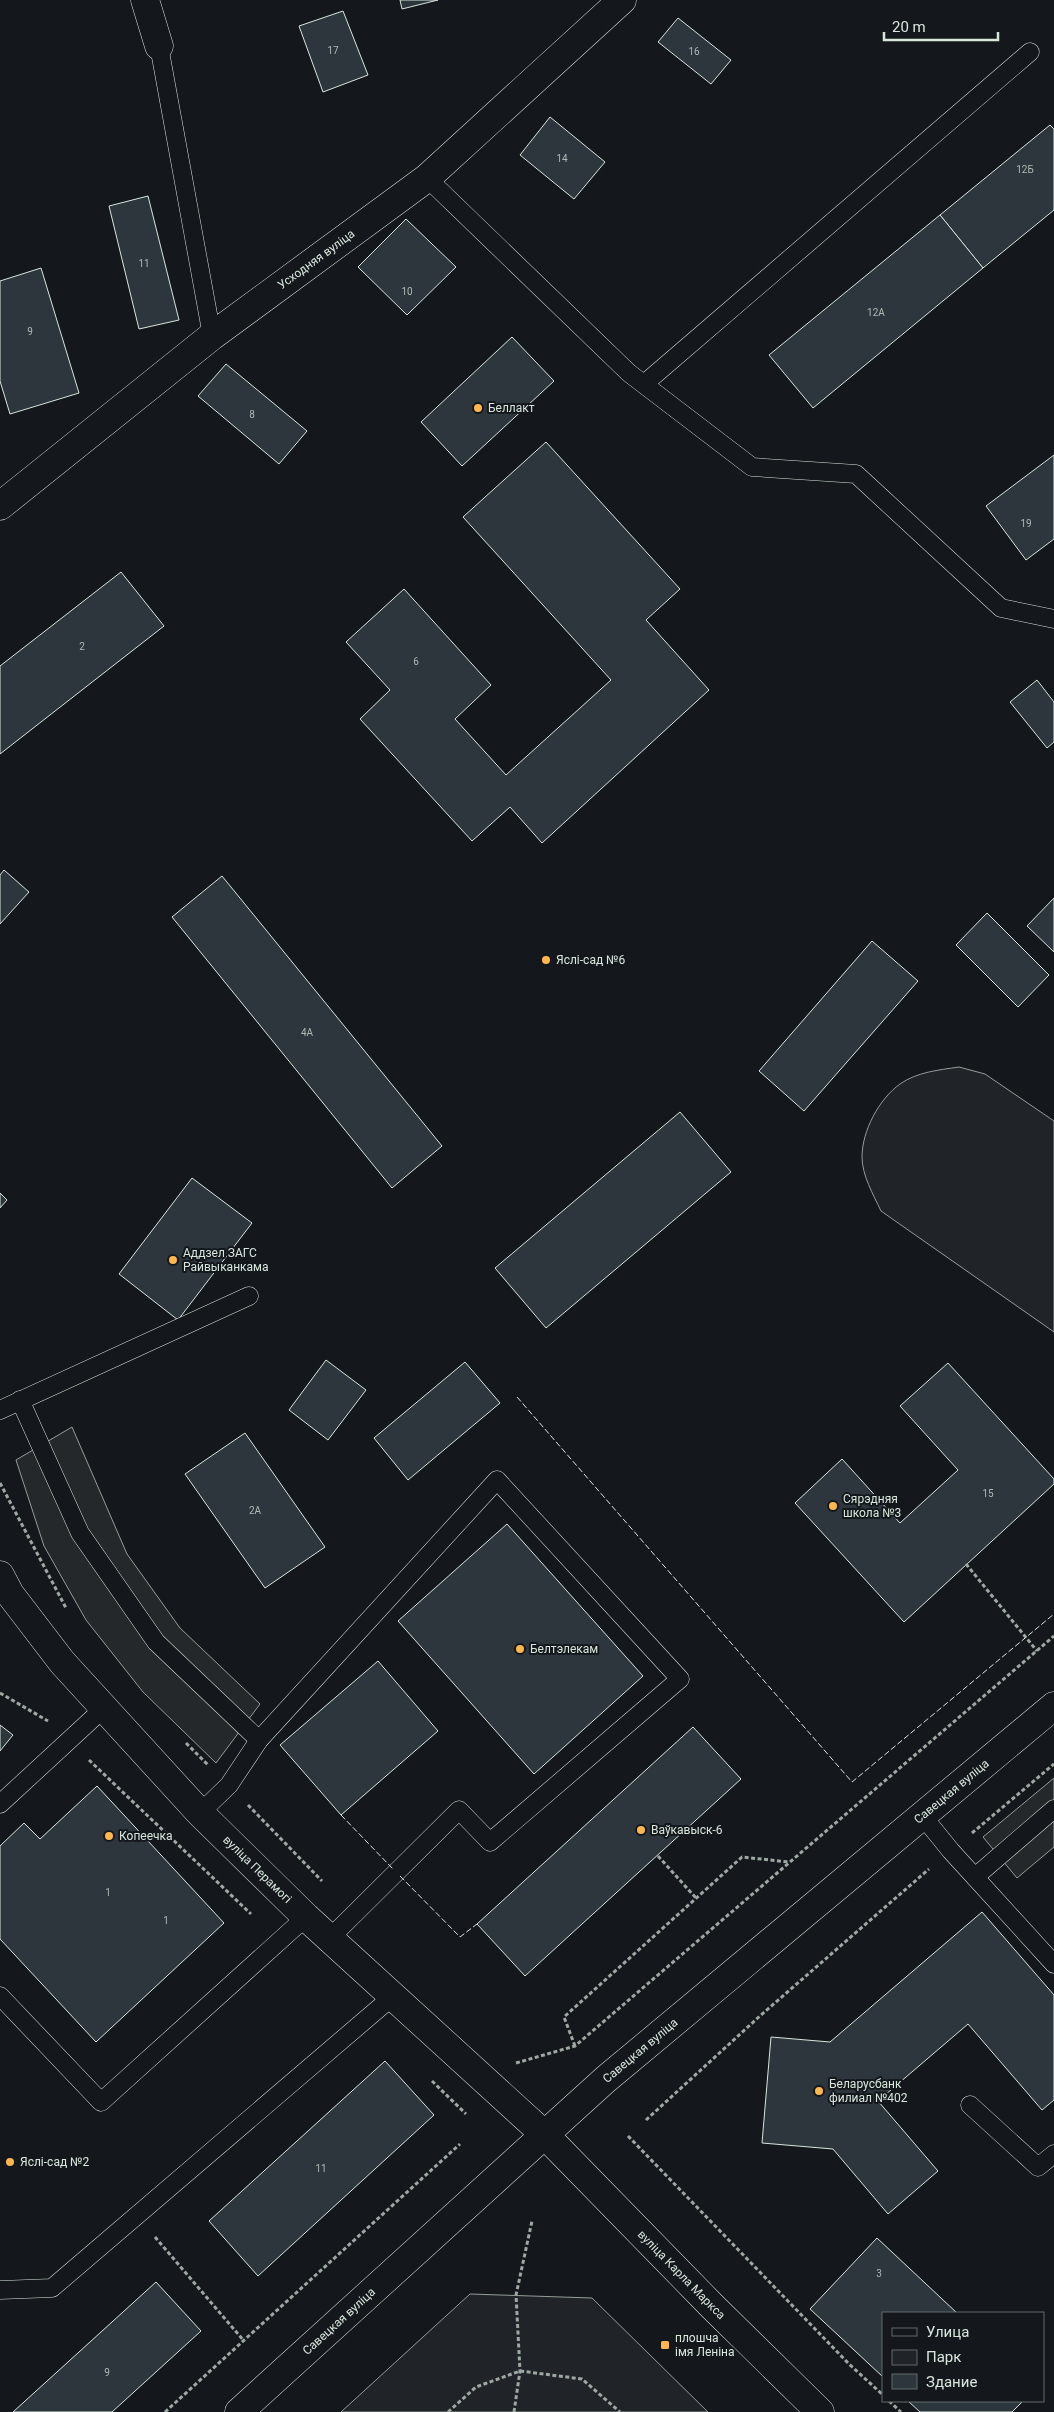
<svg xmlns="http://www.w3.org/2000/svg" width="1054" height="2412" font-family="Roboto,sans-serif">
  <rect width="100%" height="100%" fill="#14181c"/>
  <g fill="#202428" stroke="#939e99">
    <path d="M959,1067L985,1074L1054,1121V1332L881,1211C873,1194 862,1175 862,1157C862,1131 879,1099 900,1084C917,1072 939,1070 959,1067Z"/>
    <path d="M470,2294L592,2298L708,2412H341Z"/>
  </g>
  <g fill="#24282b" stroke="#939e99">
    <path d="M72,1427L127,1554L180,1628L260,1704L216,1763L143,1692L86,1620L44,1546L16,1460Z"/>
    <path d="M1054,1778V1847L1017,1878L983,1837Z"/>
  </g>
  <g fill="#2c363c" stroke="#d8e6dc">
    <path d="M400,0H438L402,9Z"/>
    <path d="M343,11L368,75L323,92L299,26Z"/>
    <path d="M678,18L731,60L711,84L658,42Z"/>
    <path d="M550,117L605,162L574,199L520,155Z"/>
    <path d="M1050,125L1054,129V210L983,268L940,215Z"/>
    <path d="M148,196L179,320L139,329L109,206Z"/>
    <path d="M940,215L983,268L813,408L769,355Z"/>
    <path d="M406,219L456,267L407,315L358,267Z"/>
    <path d="M41,268L79,393L10,414L0,381V281Z"/>
    <path d="M512,337L554,381L462,466L421,422Z"/>
    <path d="M226,364L307,431L279,464L198,396Z"/>
    <path d="M546,442L680,589L646,620L709,690L542,843L510,807L472,841L360,719L390,690L346,642L404,589L491,685L455,719L506,775L611,680L463,517Z"/>
    <path d="M1054,455V539L1026,560L986,506Z"/>
    <path d="M121,572L164,626L0,754V666Z"/>
    <path d="M1037,680L1054,702V742L1047,748L1010,702Z"/>
    <path d="M4,870L29,892L0,924V875Z"/>
    <path d="M222,876L442,1146L392,1188L172,917Z"/>
    <path d="M1054,898V952L1027,926Z"/>
    <path d="M987,913L1049,975L1018,1007L956,945Z"/>
    <path d="M872,941L918,981L804,1111L759,1071Z"/>
    <path d="M680,1112L731,1172L546,1328L495,1268Z"/>
    <path d="M192,1178L252,1223L178,1320L119,1274Z"/>
    <path d="M0,1193L7,1200L0,1208Z"/>
    <path d="M326,1360L366,1390L328,1440L289,1410Z"/>
    <path d="M465,1362L500,1403L408,1480L374,1438Z"/>
    <path d="M948,1363L1054,1479V1484L904,1622L795,1503L842,1459L900,1523L958,1470L900,1406Z"/>
    <path d="M245,1433L325,1547L265,1588L185,1474Z"/>
    <path d="M507,1524L643,1676L534,1774L398,1621Z"/>
    <path d="M378,1661L438,1731L341,1815L280,1745Z"/>
    <path d="M0,1725L13,1735L0,1751Z"/>
    <path d="M693,1727L741,1779L525,1976L477,1924Z"/>
    <path d="M97,1786L224,1923L96,2042L0,1939V1846L24,1823L40,1839Z"/>
    <path d="M982,1912L1054,1995V2100L1042,2110L968,2024L878,2101L938,2171L888,2214L833,2149L762,2143L771,2037L830,2042Z"/>
    <path d="M385,2061L434,2115L258,2276L209,2221Z"/>
    <path d="M877,2238L957,2313H883V2377L810,2309Z"/>
    <path d="M156,2282L201,2331L112,2412H13Z"/>
    <path d="M908,2401H1023L1012,2412H920Z"/>
  </g>
  <g fill="none" stroke-linecap="round" stroke-linejoin="round">
    <g stroke="#d8e6dc" stroke-width="19">
      <g id="lane">
        <path d="M159,46L212,336"/>
        <path d="M427,178L629,373L752,467L856,474L1001,608L1054,619"/>
        <path d="M644,384L1030,52"/>
        <path d="M20,1400L80,1533L156,1642L259,1740"/>
        <path d="M0,1410L249,1296"/>
        <path d="M0,1804L104,1708"/>
        <path d="M200,1813L229,1785L259,1740L497,1480L680,1679L490,1842L459,1810L329,1939"/>
        <path d="M921,1814L951,1851L1054,1964"/>
        <path d="M975,1877L1054,1809"/>
        <path d="M0,1996L101,2102L306,1917"/>
        <path d="M970,2105L1038,2167L1054,2154"/>
        <path d="M0,2290L52,2288L392,1997"/>
      </g>
    </g>
    <g stroke="#d8e6dc" stroke-width="29">
      <g id="street">
        <path d="M145,0L159,46"/>
        <path id="s1" d="M0,506L212,336L427,178L622,0"/>
      </g>
    </g>
    <g stroke="#d8e6dc" stroke-width="29">
      <g id="secondary">
        <path id="s2" d="M0,1575L10,1594L62,1662L200,1813L306,1917L545,2135L712,2306L820,2412"/>
        <path id="s3" d="M239,2412L606,2079L1054,1706"/>
      </g>
    </g>
    <g stroke="#9da8a2" stroke-width="3" stroke-dasharray="4 2.5" stroke-linecap="butt">
      <path d="M0,1483L66,1608"/>
      <path d="M966,1564L1037,1651"/>
      <path d="M0,1693L48,1721"/>
      <path d="M186,1743L208,1765"/>
      <path d="M89,1760L251,1914"/>
      <path d="M248,1805L322,1881"/>
      <path d="M972,1833L1054,1764"/>
      <path d="M658,1856L696,1898"/>
      <path d="M575,2046L564,2017L742,1857L789,1862"/>
      <path d="M516,2063L575,2046L1054,1636"/>
      <path d="M432,2081L466,2114"/>
      <path d="M646,2120L761,2015L929,1869"/>
      <path d="M628,2136L849,2364L883,2395"/>
      <path d="M155,2237L244,2341"/>
      <path d="M889,2401L901,2412"/>
      <path d="M165,2412L460,2144"/>
      <path d="M448,2412L476,2387L520,2371L582,2379L620,2412"/>
      <path d="M514,2412L520,2371L516,2295L532,2221"/>
    </g>
    <use href="#lane" stroke="#14181c" stroke-width="18"/>
    <use href="#street" stroke="#14181c" stroke-width="28"/>
    <use href="#secondary" stroke="#14181c" stroke-width="28"/>
    <g stroke="#d8e6dc" stroke-width="1" stroke-dasharray="6 2.5" stroke-linecap="butt">
      <path d="M517,1397L852,1782L1054,1614"/>
      <path d="M341,1815L393,1869"/>
      <path d="M400,1876L460,1937L477,1924"/>
    </g>
  </g>
  <g fill="#ffb74d" stroke="#14181c" stroke-width="2">
    <circle cx="478" cy="408" r="5"/>
    <circle cx="546" cy="960" r="5"/>
    <circle cx="173" cy="1260" r="5"/>
    <circle cx="833" cy="1506" r="5"/>
    <circle cx="520" cy="1649" r="5"/>
    <circle cx="641" cy="1830" r="5"/>
    <circle cx="109" cy="1836" r="5"/>
    <circle cx="819" cy="2091" r="5"/>
    <circle cx="10" cy="2162" r="5"/>
    <rect x="660" y="2340" width="10" height="10" rx="2.5"/>
  </g>
  <g text-anchor="middle" dominant-baseline="central" stroke-width="4" stroke-linejoin="round" paint-order="stroke">
    <g font-size="10" fill="#adbab4">
      <text x="333" y="50">17</text>
      <text x="694" y="51">16</text>
      <text x="562" y="158">14</text>
      <text x="1025" y="169">12Б</text>
      <text x="144" y="263">11</text>
      <text x="407" y="291">10</text>
      <text x="876" y="312">12А</text>
      <text x="30" y="331">9</text>
      <text x="252" y="414">8</text>
      <text x="1026" y="523">19</text>
      <text x="82" y="646">2</text>
      <text x="416" y="661">6</text>
      <text x="307" y="1032">4А</text>
      <text x="988" y="1493">15</text>
      <text x="255" y="1510">2А</text>
      <text x="108" y="1892">1</text>
      <text x="166" y="1920">1</text>
      <text x="321" y="2168">11</text>
      <text x="879" y="2273">3</text>
      <text x="107" y="2372">9</text>
    </g>
    <g font-size="12" fill="#d8e6dc" stroke="#14181c">
      <text stroke="none"><textPath href="#s1" startOffset="401">Усходняя вуліца</textPath></text>
      <text stroke="none"><textPath href="#s3" startOffset="945">Савецкая вуліца</textPath></text>
      <text stroke="none"><textPath href="#s2" startOffset="392">вуліца Перамогі</textPath></text>
      <text stroke="none"><textPath href="#s3" startOffset="540">Савецкая вуліца</textPath></text>
      <text stroke="none"><textPath href="#s2" startOffset="979">вуліца Карла Маркса</textPath></text>
      <text stroke="none"><textPath href="#s3" startOffset="135">Савецкая вуліца</textPath></text>
    </g>
    <g font-size="12" fill="#d8e6dc" stroke="#14181c" text-anchor="start">
      <text x="488" y="408">Беллакт</text>
      <text x="556" y="960">Яслі-сад №6</text>
      <text x="183" y="1253">Аддзел ЗАГС<tspan x="183" dy="14">Райвыканкама</tspan></text>
      <text x="843" y="1499">Сярэдняя<tspan x="843" dy="14">школа №3</tspan></text>
      <text x="530" y="1649">Белтэлекам</text>
      <text x="651" y="1830">Ваўкавыск-6</text>
      <text x="119" y="1836">Копеечка</text>
      <text x="829" y="2084">Беларусбанк<tspan x="829" dy="14">филиал №402</tspan></text>
      <text x="20" y="2162">Яслі-сад №2</text>
      <text x="675" y="2338">плошча<tspan x="675" dy="14">імя Леніна</tspan></text>
    </g>
  </g>
  <rect x="882" y="2312" width="162" height="90" fill="#14181c" stroke="#626a69"/>
  <rect x="892" y="2328" width="25" height="8" fill="#14181c" stroke="#626a69"/>
  <text x="926" y="2337" font-size="15" fill="#d8e6dc">Улица</text>
  <rect x="892" y="2350" width="25" height="15" fill="#202428" stroke="#626a69"/>
  <text x="926" y="2362" font-size="15" fill="#d8e6dc">Парк</text>
  <rect x="892" y="2374" width="25" height="15" fill="#2c363c" stroke="#626a69"/>
  <text x="926" y="2387" font-size="15" fill="#d8e6dc">Здание</text>
  <path d="M884 32v8h114v-8" fill="none" stroke="#d8e6dc" stroke-width="2.5"/>
  <text x="892" y="32" font-size="15" fill="#d8e6dc" stroke="#14181c" stroke-width="4" paint-order="stroke">20 m</text>
</svg>
